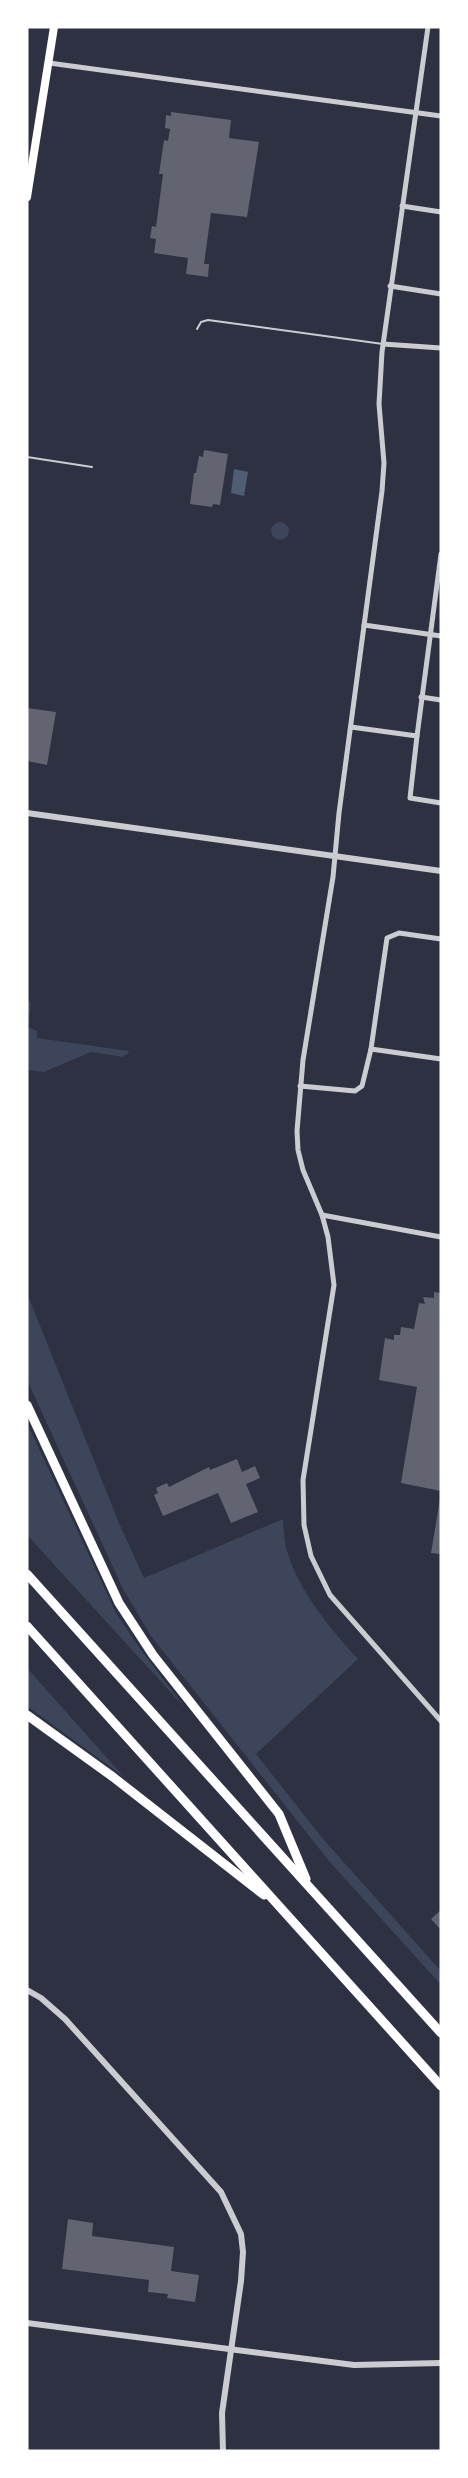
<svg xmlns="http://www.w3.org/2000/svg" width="468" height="2478" font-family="'Source Sans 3',sans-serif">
  <rect width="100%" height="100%" fill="#2d3142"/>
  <g fill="#3c4559">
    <circle cx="280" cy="531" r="9"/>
    <path d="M27,1000L31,1003L28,1027L37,1031V1038L129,1051L128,1053L123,1057L91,1052L44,1072L27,1070Z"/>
    <path d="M27,1293L119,1523L144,1578L283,1519C284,1530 284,1541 287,1551C300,1593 329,1627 358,1659L256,1754L324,1840L441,1971V1985L329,1861L151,1636L123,1589L27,1380Z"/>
    <path d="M27,1423L116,1613L141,1650L186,1709L27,1535Z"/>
    <path d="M27,1668L124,1777L27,1706Z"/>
  </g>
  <path fill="#4f5d75" d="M234,469L248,472L244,496L231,493Z"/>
  <g fill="#626471">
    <path d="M171,112L231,120L229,138L259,142L247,217L211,213L204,264H209L208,277L186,274L188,258L154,253L156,239L150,238L152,226L156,227L163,174H159L164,140L168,141L170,129L165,128L166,115L171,116Z"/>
    <path d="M204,450L228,454L220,505L213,504L212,507L190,504L194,473H196L199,456L203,457Z"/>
    <path d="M27,708L56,712L47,765L27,761Z"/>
    <path d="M434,1292L441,1293V1491L401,1483L417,1387L379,1380L385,1338L394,1340V1335H400L401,1327L414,1329L419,1303L425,1304L423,1297L434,1298Z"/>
    <path d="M237,1459L242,1472L255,1466L260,1478L246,1484L258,1512L231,1523L218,1493L163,1516L154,1495L158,1493L156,1488L167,1483L169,1487L209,1467L210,1470Z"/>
    <path d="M440,1499H441V1554L431,1553Z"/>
    <path d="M441,1910V1930L431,1919Z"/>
    <path d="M68,2219L93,2223L92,2236L174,2247L171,2271L199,2275L195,2302L167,2298L168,2294L148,2292L149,2280L62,2269Z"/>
  </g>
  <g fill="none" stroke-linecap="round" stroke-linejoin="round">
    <g stroke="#caccd0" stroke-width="2">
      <path d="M197,329L201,322L208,320L383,344"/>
      <path d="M27,457L92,467"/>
    </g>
    <g stroke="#caccd0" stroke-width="5">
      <path d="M428,27L382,352L379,404L384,463L382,491L339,813L333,877L303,1060L297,1131L298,1150L303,1170L322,1215L328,1237L334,1285L303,1480L304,1525L311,1556L330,1595L441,1721"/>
      <path d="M49,63L441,116"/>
      <path d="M402,206L441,212"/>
      <path d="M390,286L441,294"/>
      <path d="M383,344L441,348"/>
      <path d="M364,625L441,636"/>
      <path d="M421,697L441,700"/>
      <path d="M351,727L417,736L410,798L441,803"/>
      <path d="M417,736L441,554"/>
      <path d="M371,1049L441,1059"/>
      <path d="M300,1086L355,1091L362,1086L371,1049L387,938L399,933L441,939"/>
      <path d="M322,1215L441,1237"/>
    </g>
    <g stroke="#caccd0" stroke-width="6">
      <path d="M27,813L441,871"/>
      <path d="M27,1990L41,1998L65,2019L221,2192L241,2234L243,2252L241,2281L222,2413L223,2451"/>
      <path d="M27,2323L354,2365L441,2363"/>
    </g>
    <path stroke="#fff" stroke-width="8" d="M27,197L54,27"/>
    <g stroke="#fff" stroke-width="9">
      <path d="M27,1405L119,1603L153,1655L279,1814L306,1879"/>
      <path d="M27,1574L441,2033"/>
      <path d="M27,1626L441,2086"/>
      <path d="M27,1715L113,1777L264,1895"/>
    </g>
  </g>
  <rect width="468" height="2478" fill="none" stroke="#ffffff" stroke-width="57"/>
</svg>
